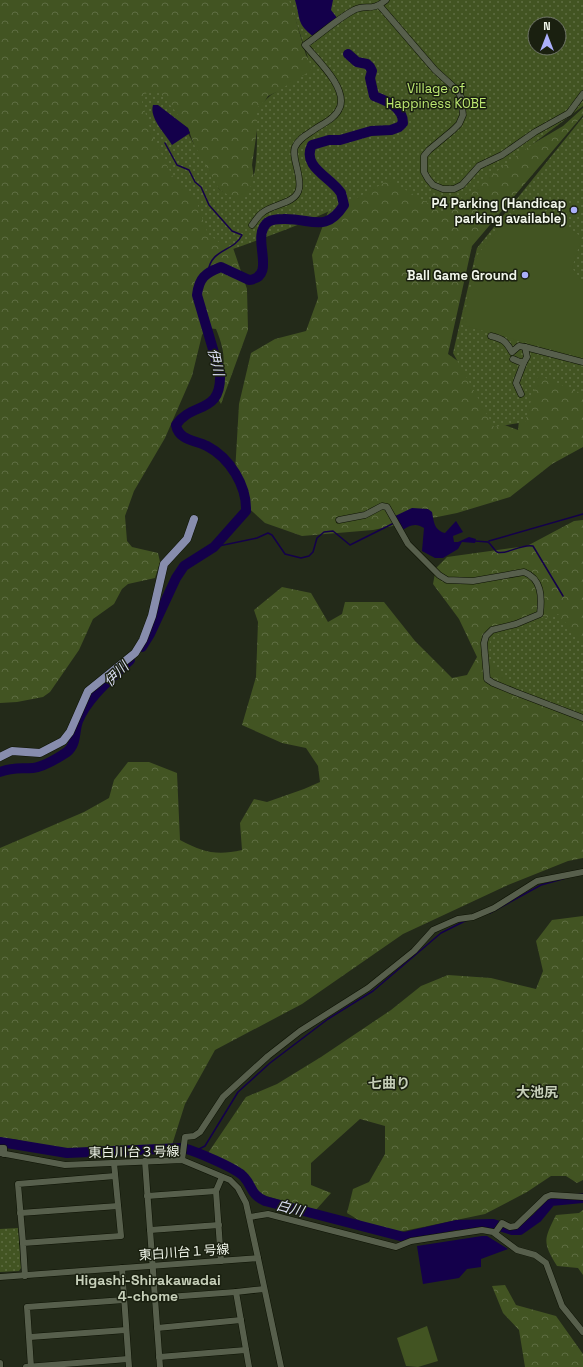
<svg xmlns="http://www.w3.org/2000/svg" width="583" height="1367" font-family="'Space Grotesk','Noto Sans JP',sans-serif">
  <defs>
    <pattern id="forest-crowns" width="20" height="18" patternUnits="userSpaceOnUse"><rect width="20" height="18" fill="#425422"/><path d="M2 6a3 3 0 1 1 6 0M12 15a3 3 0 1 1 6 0" fill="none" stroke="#5e6d42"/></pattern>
    <pattern id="park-dots" width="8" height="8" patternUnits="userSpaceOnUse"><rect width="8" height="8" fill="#425422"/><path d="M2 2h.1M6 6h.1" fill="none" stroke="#5e6d42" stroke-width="1.8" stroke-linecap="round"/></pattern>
  </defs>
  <rect width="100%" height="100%" fill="#232a19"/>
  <g fill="url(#forest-crowns)">
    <path d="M0,0H290L306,55L317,73L268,96L260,109L252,165L258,204L247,211L219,189L199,159L188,128L178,121L229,236L247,289L248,330L221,404L217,397C224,367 228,358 216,329L207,328L202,335L192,376L165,438L134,491L125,516L127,541L132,547L158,553L160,562L155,578L128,584L122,589L114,604L93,619L79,650L50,692L43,697L17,702L0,703Z"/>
    <path d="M583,108V115L472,246L448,354L476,374L496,422L518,430L522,390L528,366L583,388V447L552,464L510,497L457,513L373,530L302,536L265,523L243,503L235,473L239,404L251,353L275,339L306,331L318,298L312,255L332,201L326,192L524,149L563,126Z"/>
    <path d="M583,520V858L568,861L508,885L403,934L302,1004L215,1050L185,1104L172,1145L64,1150L14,1139L0,1138V848L84,812L109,798L114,780L128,762H149L177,773L180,840C203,852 216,856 242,850L240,823L254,799L267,802L304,789L320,782L318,766L306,748L282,743L242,725L256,677L258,622L254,610L282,587L311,593L328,622L342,614L345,602H384L415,641L452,678L467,675L477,657L459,619L433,584L436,568L447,557L527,546L574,521Z"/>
    <path d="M583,916V1180L577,1183L566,1176H551L527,1192L485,1214L399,1232L362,1222L347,1213L353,1189L369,1182L385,1154V1126L360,1119L311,1163V1185L331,1193L315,1211L260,1194L244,1170L220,1161L208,1153L246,1097L277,1084L321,1057L391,1010L421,986L448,975L491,978L536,989L543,971L536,941L552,920Z"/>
    <path d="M583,1210V1275L578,1268L557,1266C542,1242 544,1239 556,1215L579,1213Z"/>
    <path d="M505,1285L516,1305L556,1316L583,1354V1367H525L519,1330L503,1313L492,1286Z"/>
  </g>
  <g fill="url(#park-dots)" fill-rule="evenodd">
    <path d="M289,0H583V106L443,212L389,180C339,210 285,231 230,250L208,234L196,200L174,179L153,138L142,102L147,92H159L176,112L219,189L234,199H244C261,175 256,137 257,108L271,95L312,70ZM535,24H559V48H535Z"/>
    <path d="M583,117V391L578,392L538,375L525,422L494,427L453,353L477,248Z"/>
    <path d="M558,614L583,643V717L520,690L489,663L490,637Z"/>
    <path d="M18,1228L21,1268L19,1271L0,1272V1229Z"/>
  </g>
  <g fill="#425422">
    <path d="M523,200L582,237L572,268L583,282V358L462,325L478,254Z"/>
    <path d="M427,1326L438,1361L418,1367L406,1366L397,1338Z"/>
  </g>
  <g fill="#14004b">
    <path d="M295,0H333L331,10L338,19L314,37C296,23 301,20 295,0Z"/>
    <path d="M153,105H158L188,128L190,133L172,145C165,133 149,118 153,105Z"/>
    <path d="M412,508L428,509L432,512C434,522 434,530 445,533L456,521L463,532L453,536L454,542H458L469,537L476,539L475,543L462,542L458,549L443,558H435L422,551L424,528C415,522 409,526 401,531L393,517Z"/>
    <path d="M482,1236H487L508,1249L481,1259V1267L467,1269L459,1278L423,1284L417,1246Z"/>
  </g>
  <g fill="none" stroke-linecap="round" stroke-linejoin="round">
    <g stroke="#14004b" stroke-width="1.5">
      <path d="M165,143L177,165L189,170L195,182L201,187L209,205L232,231L242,235C234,252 211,248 208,272"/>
      <path d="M475,541L488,542C491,544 494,550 497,552C505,556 522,543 533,546L563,596"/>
      <path d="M489,541L583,514"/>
      <path d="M214,547L257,538L268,533L272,535L285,554L301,558L309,556L313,552L317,538L324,532L333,531L350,545L394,523"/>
      <path d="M490,913L541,885L566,878"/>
      <path d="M195,1151L205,1146L238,1092L270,1063L328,1019L373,991L441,933L467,920"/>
    </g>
    <g stroke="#14004b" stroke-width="10">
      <path d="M142,647L150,634L176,578L184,566L214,547L246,511C247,486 230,458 207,446C196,440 179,441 176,425C192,401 222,415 220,373L197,295C199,278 205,273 221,267L249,280C279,276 249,237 268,222C273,219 278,219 283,219C312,218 325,234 344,205C343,201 342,196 341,193C331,177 301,167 312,145L329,140H340L371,131L391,130L399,127L403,123C403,107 387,101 374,96L370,78L372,71L370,67L367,64L357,62L348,54"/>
      <path d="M0,772C12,767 21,769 33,768C43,767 58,758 67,752C77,744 74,732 78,721C88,697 112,678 130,660"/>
      <path d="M0,1142L67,1153L183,1148C195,1151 236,1168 244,1177C253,1187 250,1194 265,1201L404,1237L456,1225L493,1224L512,1230H520L537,1218L551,1201L583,1198"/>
    </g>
    <g stroke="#0d1204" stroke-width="7">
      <g id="minor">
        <path d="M380,6L435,70L457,90L461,97L463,115L459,124L453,130L429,150L424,156V172L428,179L433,185L443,189H454L462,185L479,166L502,155L535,132L569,113L583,94"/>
        <path d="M252,225C255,221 258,216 262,213C272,204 296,204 299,189C302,175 291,157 295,147C299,138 308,134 315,129C324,123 336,118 340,107C347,87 317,60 305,45C321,34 337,19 354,10C366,4 372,12 386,0"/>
        <path d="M491,336C503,339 506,341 512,352L519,346L525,347L583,362"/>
        <path d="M513,359L520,362H524L527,357L525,347"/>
        <path d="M521,394L516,383L524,362"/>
        <path d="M339,520L365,515L382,506L387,507L408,544L439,575L447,580L473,581L524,572C542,579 542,597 540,614L516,624L492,630L486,636L484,643L487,679L493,683L515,692L583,718"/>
        <path d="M0,1148H4V1154"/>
        <path d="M0,1153L65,1165L182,1160L230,1180L238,1188L246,1203L258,1258"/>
        <path d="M182,1160L185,1137L194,1136L200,1132L223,1097L268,1056L300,1031L368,988L414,951L433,930L458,919L473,917L494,908L537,881L583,872"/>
        <path d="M145,1161L160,1367"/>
        <path d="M147,1196L216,1191"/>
        <path d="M20,1213L118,1206"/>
        <path d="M250,1217L268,1214L396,1247L411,1241L482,1230L493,1232L517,1250L535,1255L546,1263L562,1306L583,1332"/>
        <path d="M150,1230L219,1225"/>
        <path d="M495,1233L502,1223L510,1227L516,1226L546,1197L551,1195L583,1197"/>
        <path d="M23,1243L18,1184L115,1176"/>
        <path d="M221,1261L216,1191L222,1177"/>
        <path d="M122,1268L129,1367"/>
        <path d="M25,1276L23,1243L121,1236L114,1163"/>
        <path d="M0,1277L258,1258L281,1367"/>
        <path d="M155,1298L236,1292"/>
        <path d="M157,1328L241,1320"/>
        <path d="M30,1337L126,1330"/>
        <path d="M159,1357L246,1350"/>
        <path d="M0,1363V1367"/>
        <path d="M26,1367L128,1359"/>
        <path d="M31,1367L27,1307L124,1300"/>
        <path d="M249,1367L236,1292L264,1289"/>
      </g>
    </g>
    <g stroke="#0d1204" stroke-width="9">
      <path id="major" d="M0,757L12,751L40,753L63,741L70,732L88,691L135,653L143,640L152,616L164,564L187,539L194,519"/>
    </g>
    <use href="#minor" stroke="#575f4c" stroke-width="6"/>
    <use href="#major" stroke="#878dad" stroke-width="8"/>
  </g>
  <g fill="#abaffb" stroke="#1a2010" stroke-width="1.5">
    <circle cx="574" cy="210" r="4"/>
    <circle cx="525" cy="275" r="4"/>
  </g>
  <g text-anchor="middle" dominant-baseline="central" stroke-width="3" stroke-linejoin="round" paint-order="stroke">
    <g font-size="13" fill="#bde871" stroke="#1a2010">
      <text x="436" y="88">Village of<tspan x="436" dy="15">Happiness KOBE</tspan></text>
    </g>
    <g font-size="13" font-weight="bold" fill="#f1f6eb" stroke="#1a2010" text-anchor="end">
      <text x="566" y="203">P4 Parking (Handicap<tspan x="566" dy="15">parking available)</tspan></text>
      <text x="517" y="275">Ball Game Ground</text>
    </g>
    <g font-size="13" fill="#f1f6eb" stroke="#1a2010">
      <text transform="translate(134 1152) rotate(-1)">東白川台３号線</text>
      <text transform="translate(184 1252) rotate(-4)">東白川台１号線</text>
    </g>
    <g font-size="14" font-style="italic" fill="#d8dbf1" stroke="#1a2010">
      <text transform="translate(216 362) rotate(77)">伊川</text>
      <text transform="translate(116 674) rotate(-45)">伊川</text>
      <text transform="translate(290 1208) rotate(15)">白川</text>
    </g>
    <g font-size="14" font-weight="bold" fill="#c6cfb9" stroke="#1a2010">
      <text x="389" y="1083">七曲り</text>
      <text x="537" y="1092">大池尻</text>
      <text x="148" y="1280">Higashi-Shirakawadai<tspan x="148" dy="16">4-chome</tspan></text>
    </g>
  </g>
  <g transform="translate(547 36)"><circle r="19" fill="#1a2010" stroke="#707668"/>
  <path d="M0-3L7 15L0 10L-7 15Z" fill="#abaffb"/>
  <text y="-6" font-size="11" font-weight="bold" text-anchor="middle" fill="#f1f6eb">N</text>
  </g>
</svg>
